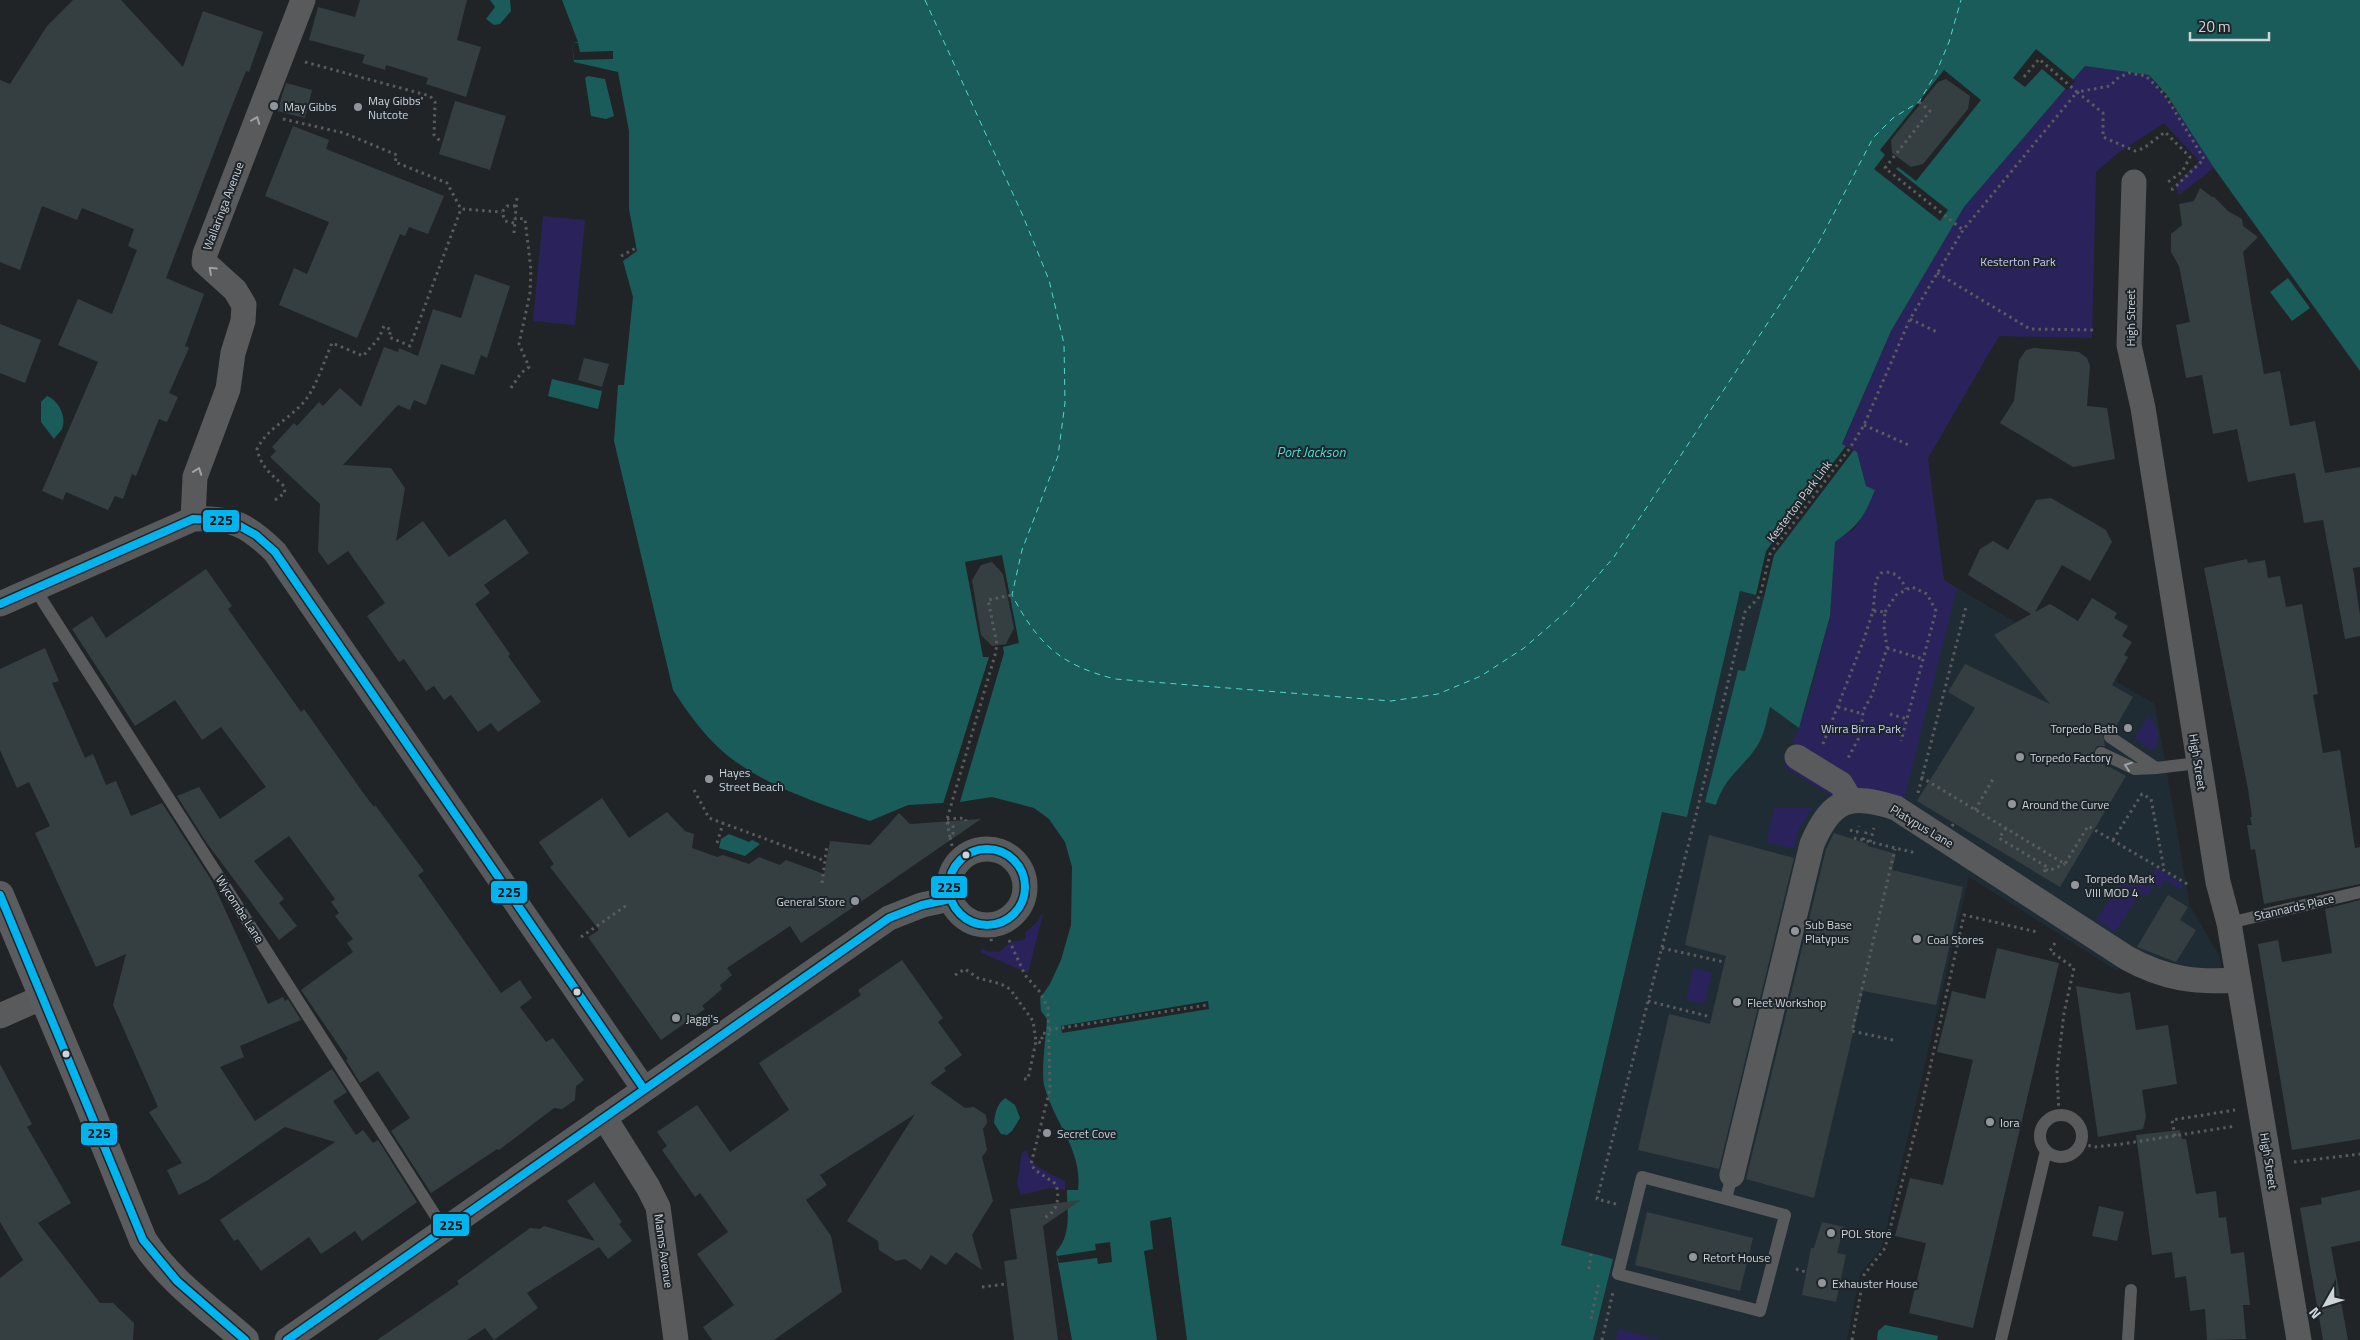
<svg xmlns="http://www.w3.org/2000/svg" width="2360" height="1340" font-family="'Titillium Web',sans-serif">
  <rect width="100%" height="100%" fill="#202427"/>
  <path fill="#1f2c34" d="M1855,528L2155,704L2190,906L2220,957L2225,994L2209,993L2123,964L2117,971L1969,877L1882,1247L1860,1274L1847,1340H1566L1587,1253L1561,1246L1662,811L1687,816L1740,591L1764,597L1745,671L1738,670L1705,802L1716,805L1720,793L1730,775L1745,762L1760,740L1770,707L1799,728Z"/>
  <g fill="#2a235b">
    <path d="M2085,66L2149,75L2189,127L2214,168L2179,195L2175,185L2199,161L2164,123L2118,153L2096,172L2092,338L1999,336L1928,458L1944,580L1957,588L1904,800L1854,793L1830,795L1784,767L1797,745L1792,741L1799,728L1811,692L1830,616L1835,542L1855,528L1875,491L1866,486L1857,452L1842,445L1891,331L1964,207Z"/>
    <path d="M543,216L585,220L575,325L533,321Z"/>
    <path d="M2149,716C2157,724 2162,738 2155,748L2151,750L2134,738Z"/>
    <path d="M1813,807L1798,831L1794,849L1766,842L1774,808Z"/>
    <path d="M2156,867L2182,884L2183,891L2165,880L2160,888L2155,884L2147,896L2139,895L2115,932L2096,920L2124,877L2137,876L2147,882Z"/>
    <path d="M1042,913L1043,914L1028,973L980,952L982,948L987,951L1000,952C1007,943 1014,940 1024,940L1026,937L1025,933L1038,921Z"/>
    <path d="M1693,968L1712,972L1705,1004L1686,1000Z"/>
    <path d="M1027,1150C1027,1165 1053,1175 1065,1181V1190L1049,1188L1021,1195L1017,1184L1022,1152Z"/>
    <path d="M1618,1329L1663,1340H1616Z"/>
  </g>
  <g fill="#1a5c5a">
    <path d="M490,0H510L511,11L500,24L494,25L486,19L495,7Z"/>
    <path d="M562,0H2360V371L2214,168L2167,95L2149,75L2085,66L1964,207L1891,331L1842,444L1857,452L1866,486L1875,490C1864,517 1859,525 1835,542L1830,616L1799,728L1770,707C1767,718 1765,731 1760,741C1746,767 1726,773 1716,805L1705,802L1738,670L1745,671L1764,597L1740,591L1687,817L1662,812L1561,1245L1613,1259L1593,1340H1072L1056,1252C1072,1234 1067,1213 1067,1190H1078C1083,1150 1054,1123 1044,1085C1041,1070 1046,1036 1047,1019L1041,1011L1040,998L1050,984L1061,960L1071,925L1072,867L1065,842L1049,819L1034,808L992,797L960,802L908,805L870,821C824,805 776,790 736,762C710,744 690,716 673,690L614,441L618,385H624L633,297L623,261L637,251L629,209V131L618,72L574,62L572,43L578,42Z"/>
    <path d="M588,76L605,79L614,116L606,119L591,116L585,78Z"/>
    <path d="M2288,278L2310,308L2292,321L2270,292Z"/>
    <path d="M552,379L602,391L598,409L548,396Z"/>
    <path d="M47,396C59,401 67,417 62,429C60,432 56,436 54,439L41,422V402Z"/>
    <path d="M729,834L749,842L752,840L760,844L745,856L719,848L721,839Z"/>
    <path d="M1005,1098L1015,1105L1020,1118L1012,1131L1007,1135L1001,1134L994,1123C995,1113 997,1104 1005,1098Z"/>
    <path d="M1885,1325L1938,1336L1937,1340H1877L1878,1331Z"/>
  </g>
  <g fill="#202427">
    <path d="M572,43H578L580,52L613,51V59L574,60Z"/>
    <path d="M2036,49L2075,81L2067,90L2042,69L2025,87L2013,78Z"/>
    <path d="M1944,70L1981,100L1916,181L1898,167L1896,169L1948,210L1940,221L1874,169L1885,155L1880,150Z"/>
    <path d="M1846,446L1854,450L1774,555L1764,597L1756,595L1766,551Z"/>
    <path d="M1002,555L1019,643L1003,647L1004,653L959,805L943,804L989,657H983L965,562Z"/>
    <path d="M1208,1001L1209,1009L1062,1033L1061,1026Z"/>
    <path d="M1171,1217L1187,1340H1157L1144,1251L1153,1249L1150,1221Z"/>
    <path d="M1110,1242L1112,1262L1098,1264L1097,1258L1059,1263L1057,1256L1096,1250L1095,1244Z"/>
  </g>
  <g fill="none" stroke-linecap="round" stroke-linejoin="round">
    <path stroke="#51d9d2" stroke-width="1" stroke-dasharray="6 5" stroke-linecap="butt" d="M925,0L1023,216L1049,280L1064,344L1065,403L1058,456L1022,550L1012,595C1038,644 1060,665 1115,679L1391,701L1438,694L1481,676L1524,648L1567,611L1614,557L1794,283L1819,242L1873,138L1893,118L1919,102L1936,73L1949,42L1961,0"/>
  </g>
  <g fill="#353f41">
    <path d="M73,0H121L183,67L203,11L263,32L249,72L246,71L226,121L166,278L204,294L185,346L189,348L169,393L178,397L167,422L159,419L136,476L132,474L123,499L115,496L108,510L66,492L63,500L42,491L98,362L58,345L78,299L112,314L137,250L128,246L134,229L82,208L77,220L42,206L20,270L0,262V80L10,84L47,26Z"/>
    <path d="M360,0H467L457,40L481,47L466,97L426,84L428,78L386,65L385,70L362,63L365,55L309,40L318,7L355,17Z"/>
    <path d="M1946,79L1970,96L1968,109L1923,164L1911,167L1892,153L1891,140L1938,82Z"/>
    <path d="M286,83L312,90L305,118L277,111Z"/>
    <path d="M455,101L506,116L490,170L439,154Z"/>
    <path d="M293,126L329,140L326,149L444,196L428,234L409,227L405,236L400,234L357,338L279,305L294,268L307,274L329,222L265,196Z"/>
    <path d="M2200,188L2212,197H2214L2228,211L2242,219L2243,226L2258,237L2243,252L2252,308L2264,374L2280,371L2290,426L2315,421L2325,473L2360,467V567L2353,568L2360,615V636L2345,639L2323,520L2304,523L2295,473L2248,482L2237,429L2213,434L2202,375L2186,378L2176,325L2190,322L2179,266L2171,252V234L2182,225L2179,204L2194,201Z"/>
    <path d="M475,274L510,286L487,358L481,355L474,375L441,364L426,405L414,400L410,410L398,405L343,465L391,468L405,488L396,541L423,521L449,557L505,519L529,553L484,585L490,593L475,604L510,654L508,656L541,702L498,732L491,723L478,732L451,695L444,700L434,686L426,691L404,659L399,662L367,616L385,603L348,551L328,565L318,551L320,504L270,457L276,451L272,447L294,423L297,426L319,402L323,406L340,388L361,407L384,347L398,352L399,348L418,356L433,309L461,318Z"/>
    <path d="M0,324L41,340L25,383L0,373Z"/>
    <path d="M2034,348L2079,352L2087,358L2090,366L2087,406L2107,408L2115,459L2073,467L2000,423L2014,401L2019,360L2026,350Z"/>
    <path d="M584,358L609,364L602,387L578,380Z"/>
    <path d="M2051,498L2106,530L2112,542L2090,581L2062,565L2035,612L2050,604L2078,621L2092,598L2117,613L2114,618L2128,626L2122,636L2132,642L2124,655L2128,657L2112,685L2133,697L2114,730H2107L2103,733L2105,746H2097L2093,753L2097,760L2126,776L2060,887L1917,801L1975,708L1948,692L1965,664L2050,704L1994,635L2031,614L1968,575L1980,549L1993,541L2008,550L2036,500Z"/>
    <path d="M2247,559L2248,563L2265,560L2268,578L2280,576L2286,607L2302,604L2318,694L2313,695L2323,753L2340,750L2355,848L2360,847V884L2264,904L2255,849L2251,850L2247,825H2252L2250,817H2252L2248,789L2204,568Z"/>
    <path d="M992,562L1003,574L1014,628L1006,644L992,646L981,635L972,580L981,565Z"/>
    <path d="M206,569L232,606L228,609L301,712L304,709L364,794L374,807L375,805L424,871L418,875L501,993L520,980L532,998L520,1007L546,1042L553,1038L584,1080L576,1086L575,1100L562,1109L554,1108L499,1150L497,1149L431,1193L391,1131L410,1118L378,1071L360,1083L346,1060L348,1059L301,990L353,952L347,943L353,939L335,916L339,913L331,902L335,899L289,836L254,861L284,899L279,903L297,926L279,940L206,842L177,796L199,787L220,819L266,787L221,727L202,740L175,700L135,726L72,629L92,616L106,638Z"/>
    <path d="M45,648L59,681L52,683L85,758L93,754L106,785L116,781L131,816L162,803L212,881L268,1004L283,997L285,1001L288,999L301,1020L240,1046L244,1057L220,1067L255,1121L332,1069L347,1092L333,1101L356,1135L363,1130L373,1143L378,1140L417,1202L362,1241L355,1231L321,1254L309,1237L261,1271L238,1239L234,1241L220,1220L335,1142L285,1127L208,1180L179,1195L167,1170L182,1163L149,1112L158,1107L113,1005L126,954L96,967L35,833L50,826L29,782L17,788L0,750V669Z"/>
    <path d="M602,798L629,838L667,812L685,831L694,834L692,848L717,857L723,855L749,864L759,857L780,865L786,860L824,874L830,841L870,845L899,813L910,824L981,819L801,943L790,926L727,968L732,975L720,985L722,989L702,1006L705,1009L661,1040L588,937L599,930L550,867L554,864L539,842Z"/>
    <path d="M1834,833L1868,844V846L1896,854L1892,870L1963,887L1936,1005L1863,991L1814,1198L1746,1179L1826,849Z"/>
    <path d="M1709,835L1794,858L1719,1169L1638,1150L1669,1014L1710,1024L1726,956L1685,945Z"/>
    <path d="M2168,895L2188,907L2180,920L2196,930L2176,962L2137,947Z"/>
    <path d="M2360,900V1139L2292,1150L2258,944L2278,940L2282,962L2332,953L2325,909Z"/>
    <path d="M1997,948L2059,963L1973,1328L1909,1313L1926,1243L1895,1236L1910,1178L1943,1185L1973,1060L1937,1052L1952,991L1985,999Z"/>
    <path d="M902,960L943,1018L938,1022L962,1055L944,1068L946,1071L930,1083L965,1108L974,1107L986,1115L987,1123L983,1129L987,1150L982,1157L993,1201L972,1235L982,1270L956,1252L946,1265L931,1255L921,1270L905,1259L896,1261L879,1250L878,1241L847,1221L915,1114L820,1175L827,1185L806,1200L831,1236L842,1292L774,1340H712L703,1327L734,1305L697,1254L728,1232L700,1193L695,1197L662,1150L667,1146L657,1132L697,1105L730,1152L789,1110L759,1063L861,995L858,990Z"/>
    <path d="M2076,986L2120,994L2130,992L2136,1030L2168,1025L2177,1084L2142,1090L2146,1117L2143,1129L2098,1137Z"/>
    <path d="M0,1064L32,1124L27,1127L71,1203L38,1223L100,1303H113L134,1323L133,1340H0V1278L23,1260L0,1222Z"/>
    <path d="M2180,1130L2182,1139H2186L2196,1194L2216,1191L2219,1218L2226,1217L2231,1254L2244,1252L2250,1305H2243L2246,1339L2207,1340L2205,1309L2190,1311L2186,1276L2175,1278L2172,1252L2152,1255L2136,1135Z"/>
    <path d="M594,1182L622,1222L619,1224L632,1241L608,1259L599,1247L527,1293L538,1308L494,1340L485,1328L467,1340H377L459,1284L457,1281L530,1228L540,1229L544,1226L595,1241L567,1201Z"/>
    <path d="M2360,1190V1241L2331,1247L2348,1340H2323L2300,1208L2322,1204L2321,1198Z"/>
    <path d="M1081,1200L1043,1226L1058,1340H1014L1004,1261L1017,1259L1010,1209Z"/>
    <path d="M2099,1206L2124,1212L2117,1241L2092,1236Z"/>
    <path d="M1647,1212L1753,1238L1740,1291L1635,1265Z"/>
    <path d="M1822,1222L1844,1227L1837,1253L1846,1255L1836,1302L1802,1295L1811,1248H1814Z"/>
  </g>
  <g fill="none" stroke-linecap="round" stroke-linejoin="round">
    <g stroke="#5a5b5d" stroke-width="3" stroke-dasharray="2.5 4" stroke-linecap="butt">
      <path d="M305,62L430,96L435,102L434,135L442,143"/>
      <path d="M2024,77L2039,59L2077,92L2110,86L2118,78L2129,73L2146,76L2165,95L2204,159L2173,189L2167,190"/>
      <path d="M1919,102L1930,111L1885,168L1963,230"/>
      <path d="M283,119L344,133L397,155L395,162L447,183L461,209L502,212"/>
      <path d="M514,223L505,221L502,212L507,206H516"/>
      <path d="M514,233L517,197"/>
      <path d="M621,256L638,247"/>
      <path d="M1937,273L2030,329L2095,330"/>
      <path d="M1910,319L1939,333"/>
      <path d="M511,388L521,373L529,367L519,344L530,293L531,270L525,219L515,218"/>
      <path d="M1864,425L1911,446"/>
      <path d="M275,500L285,493L284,486C271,474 261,467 257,449C267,429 286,421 301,405C315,392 324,361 332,343L363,356L379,338L384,326L391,330L389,337L410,346L461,209"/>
      <path d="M1873,611L1876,580L1881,573C1894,570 1901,577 1906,589"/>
      <path d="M1885,612L1896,595L1912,587L1927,594L1936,611L1901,741"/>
      <path d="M1887,648L1923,659"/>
      <path d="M1838,707L1863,714"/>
      <path d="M1890,714L1907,719"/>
      <path d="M1823,744L1864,639L1873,611L1885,612L1884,627L1887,648L1872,695L1863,711L1861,734L1848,758"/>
      <path d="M1921,777L2065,864L2088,826L2189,885"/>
      <path d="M694,790L709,818L825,861"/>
      <path d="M1918,793L1966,607"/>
      <path d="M1975,810L1993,779"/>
      <path d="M947,819L965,818L966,821"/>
      <path d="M947,822L950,837"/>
      <path d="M2006,828L1999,838L2047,867L2044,872L2042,871"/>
      <path d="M1850,830L1857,832L1859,826"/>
      <path d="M1854,838L1916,853"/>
      <path d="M1863,840L1867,830"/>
      <path d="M2113,840L2142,794L2151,799L2164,869"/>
      <path d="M1870,842L1874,828"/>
      <path d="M717,843L723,823"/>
      <path d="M952,846L950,837L953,834V826L947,822V819L995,655L997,644L988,600L1012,595"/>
      <path d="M2046,869L2048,871L2065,864"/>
      <path d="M822,883L827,845"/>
      <path d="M989,926L992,945"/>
      <path d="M581,937L627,905"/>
      <path d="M1009,940L1025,975L1040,992L1048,1008L1050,1089L1031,1164L1035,1170L1056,1184C1060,1199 1058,1212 1042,1219"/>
      <path d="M2055,943L2050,951L2074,968L2064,1013L2057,1071L2059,1115"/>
      <path d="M1662,948L1724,962"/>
      <path d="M955,975L965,969L978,978L1001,984L1010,989L1033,1021L1036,1041"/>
      <path d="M1648,1001L1711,1017"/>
      <path d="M1049,1030L1207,1005"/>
      <path d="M1893,1040L1852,1031L1895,849"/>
      <path d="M1024,1079H1028L1036,1041L1041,1043L1043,1033L1050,1034"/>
      <path d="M2175,1136L2172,1120L2235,1110"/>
      <path d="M2082,1144L2095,1147L2122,1144L2236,1126"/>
      <path d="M2294,1162L2360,1154"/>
      <path d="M1616,1204L1597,1199L1695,819L1745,612L1760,596L1770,554L1850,448L1864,425L1910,319L1963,230L2077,92L2103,113V137L2135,151L2144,148L2165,132L2190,157L2182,172L2168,182"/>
      <path d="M1589,1269L1591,1254"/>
      <path d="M1796,1269L1806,1272"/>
      <path d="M982,1287L1006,1284"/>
      <path d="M1591,1319L1599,1282"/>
      <path d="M1602,1340L1613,1292"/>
      <path d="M1852,1340L1864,1275L1885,1248L1919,1117L1964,915L2037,932"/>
    </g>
    <g stroke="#585a5c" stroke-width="12">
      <path d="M35,589L444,1229"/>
      <path d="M2101,753L2135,769L2156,768L2110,737"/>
      <path d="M2156,768L2198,763"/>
      <path d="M2229,923L2360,892"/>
      <circle cx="2061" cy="1136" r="21"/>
      <path d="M1726,1199L1642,1177L1618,1274L1760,1311L1785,1215L1726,1199L1732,1175"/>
      <path d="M2001,1340L2046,1151"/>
      <path d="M2128,1340L2131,1290"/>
    </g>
    <g stroke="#585a5c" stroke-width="25">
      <path d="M2134,182L2129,345L2143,408L2218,882L2229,923L2299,1340"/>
      <path d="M193,519L195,477L228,389L233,353L243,321L244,305L235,290L204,262L205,254L303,0"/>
      <path d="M0,604L193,519C232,517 248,525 275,552L644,1089"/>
      <path d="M1797,757L1841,784L1851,801"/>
      <circle cx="987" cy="887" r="38"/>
      <path d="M0,1016L43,997"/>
      <path d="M604,1117L648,1187L658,1207L676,1340"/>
      <path d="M1732,1175L1812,844C1832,798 1850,793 1896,808L2127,958C2165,979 2196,983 2238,980"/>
      <path d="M287,1340L889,918L922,905L950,899"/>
    </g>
    <path stroke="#5b5c5e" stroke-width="28" d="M0,895L87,1101L143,1240C168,1280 210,1309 245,1340"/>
    <path stroke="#5a5b5d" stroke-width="3" stroke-dasharray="2.5 4" stroke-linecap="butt" d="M1938,848L1954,823"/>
    <g stroke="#1d252a" stroke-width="11">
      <g id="bus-1">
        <path d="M0,604L193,519L218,520L238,525L256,535L275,552L644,1089"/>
        <circle cx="987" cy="887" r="38"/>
        <path d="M0,895L143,1240L177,1281L245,1340"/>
        <path d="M287,1340L889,918L922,905L950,899"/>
      </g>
    </g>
    <use href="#bus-1" stroke="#00b5ef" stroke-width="8"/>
  </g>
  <defs><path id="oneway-chevron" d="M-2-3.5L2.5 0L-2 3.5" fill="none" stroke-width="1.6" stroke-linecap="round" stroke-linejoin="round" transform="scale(1.25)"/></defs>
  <g stroke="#9fa3a6">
    <use href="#oneway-chevron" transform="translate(256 120) rotate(-69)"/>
    <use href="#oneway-chevron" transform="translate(212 270) rotate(-137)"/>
    <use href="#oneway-chevron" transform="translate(198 471) rotate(-70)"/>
    <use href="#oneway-chevron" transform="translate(2128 766) rotate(-161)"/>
  </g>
  <g fill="#92969a" stroke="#1d252a" stroke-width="2">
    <circle cx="274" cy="106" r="5"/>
    <circle cx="358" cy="107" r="5"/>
    <circle cx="2128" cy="728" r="5"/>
    <circle cx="2020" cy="757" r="5"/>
    <circle cx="709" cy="779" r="5"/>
    <circle cx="2012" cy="804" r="5"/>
    <circle cx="2075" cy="885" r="5"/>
    <circle cx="855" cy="901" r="5"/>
    <circle cx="1795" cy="931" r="5"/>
    <circle cx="1917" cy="939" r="5"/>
    <circle cx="1737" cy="1002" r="5"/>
    <circle cx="676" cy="1018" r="5"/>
    <circle cx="1990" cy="1122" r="5"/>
    <circle cx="1047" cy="1133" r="5"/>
    <circle cx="1831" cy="1233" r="5"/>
    <circle cx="1693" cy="1257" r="5"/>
    <circle cx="1822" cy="1283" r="5"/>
  </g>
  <g fill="#cfd4d8" stroke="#1d252a" stroke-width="2">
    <circle cx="966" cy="855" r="4.5"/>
    <circle cx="577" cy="992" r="4.5"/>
    <circle cx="66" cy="1054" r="4.5"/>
  </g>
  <g text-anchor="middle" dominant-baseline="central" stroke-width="4" stroke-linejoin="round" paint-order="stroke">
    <g font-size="12" fill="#cfd4d8" stroke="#1d252a" text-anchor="start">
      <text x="368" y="100">May Gibbs'<tspan x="368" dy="14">Nutcote</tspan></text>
      <text x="284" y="106">May Gibbs</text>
      <text x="2118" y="728" text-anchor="end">Torpedo Bath</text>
      <text x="2030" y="757">Torpedo Factory</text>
      <text x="719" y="772">Hayes<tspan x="719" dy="14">Street Beach</tspan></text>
      <text x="2022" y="804">Around the Curve</text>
      <text x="2085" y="878">Torpedo Mark<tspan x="2085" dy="14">VIII MOD 4</tspan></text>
      <text x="845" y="901" text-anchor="end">General Store</text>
      <text x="1805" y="924">Sub Base<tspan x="1805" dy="14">Platypus</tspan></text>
      <text x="1927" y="939">Coal Stores</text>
      <text x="1747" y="1002">Fleet Workshop</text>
      <text x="686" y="1018">Jaggi's</text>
      <text x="2000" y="1122">Iora</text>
      <text x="1057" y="1133">Secret Cove</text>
      <text x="1841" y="1233">POL Store</text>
      <text x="1703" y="1257">Retort House</text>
      <text x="1832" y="1283">Exhauster House</text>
    </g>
    <g font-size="12" fill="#cfd4d8" stroke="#1d252a">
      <text transform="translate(223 206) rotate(-69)">Wallaringa Avenue</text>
      <text transform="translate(2130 318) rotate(-90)">High Street</text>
      <text transform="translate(1799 501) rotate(-53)">Kesterton Park Link</text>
      <text transform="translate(2198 762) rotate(81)">High Street</text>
      <text transform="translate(1922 826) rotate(31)">Platypus Lane</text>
      <text transform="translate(2294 907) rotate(-13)">Stannards Place</text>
      <text transform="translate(240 909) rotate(57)">Wycombe Lane</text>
      <text transform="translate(2269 1161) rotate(81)">High Street</text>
      <text transform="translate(664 1251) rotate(82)">Manns Avenue</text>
    </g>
    <g font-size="12" fill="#cacbf5" stroke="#1d252a">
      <text x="2018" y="261">Kesterton Park</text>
      <text x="1861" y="728">Wirra Birra Park</text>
    </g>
    <g font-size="14" font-style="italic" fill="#51d9d2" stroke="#1d252a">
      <text x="1311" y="451">Port Jackson</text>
    </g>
  </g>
  <g stroke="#1d252a" stroke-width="2">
    <rect x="202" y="509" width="38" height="24" rx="5" fill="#00b5ef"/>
    <rect x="930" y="875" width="38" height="24" rx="5" fill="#00b5ef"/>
    <rect x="490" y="880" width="38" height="24" rx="5" fill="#00b5ef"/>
    <rect x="80" y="1122" width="38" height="24" rx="5" fill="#00b5ef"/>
    <rect x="432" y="1213" width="38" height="24" rx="5" fill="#00b5ef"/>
  </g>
  <g font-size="14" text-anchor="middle" font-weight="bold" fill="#111">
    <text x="221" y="525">225</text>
    <text x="949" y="892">225</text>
    <text x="509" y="897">225</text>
    <text x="99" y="1138">225</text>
    <text x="451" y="1230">225</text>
  </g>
  <g transform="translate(2325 1305) rotate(231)" stroke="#1d252a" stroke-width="4" paint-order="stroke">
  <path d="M0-4L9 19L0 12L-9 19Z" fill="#cfd4d8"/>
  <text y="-8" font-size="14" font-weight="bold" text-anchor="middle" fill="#cfd4d8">N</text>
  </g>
  <path d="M2190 32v8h79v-8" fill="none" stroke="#cfd4d8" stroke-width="2.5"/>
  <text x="2198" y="32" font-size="15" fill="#cfd4d8" stroke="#1d252a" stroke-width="4" paint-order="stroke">20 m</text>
</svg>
